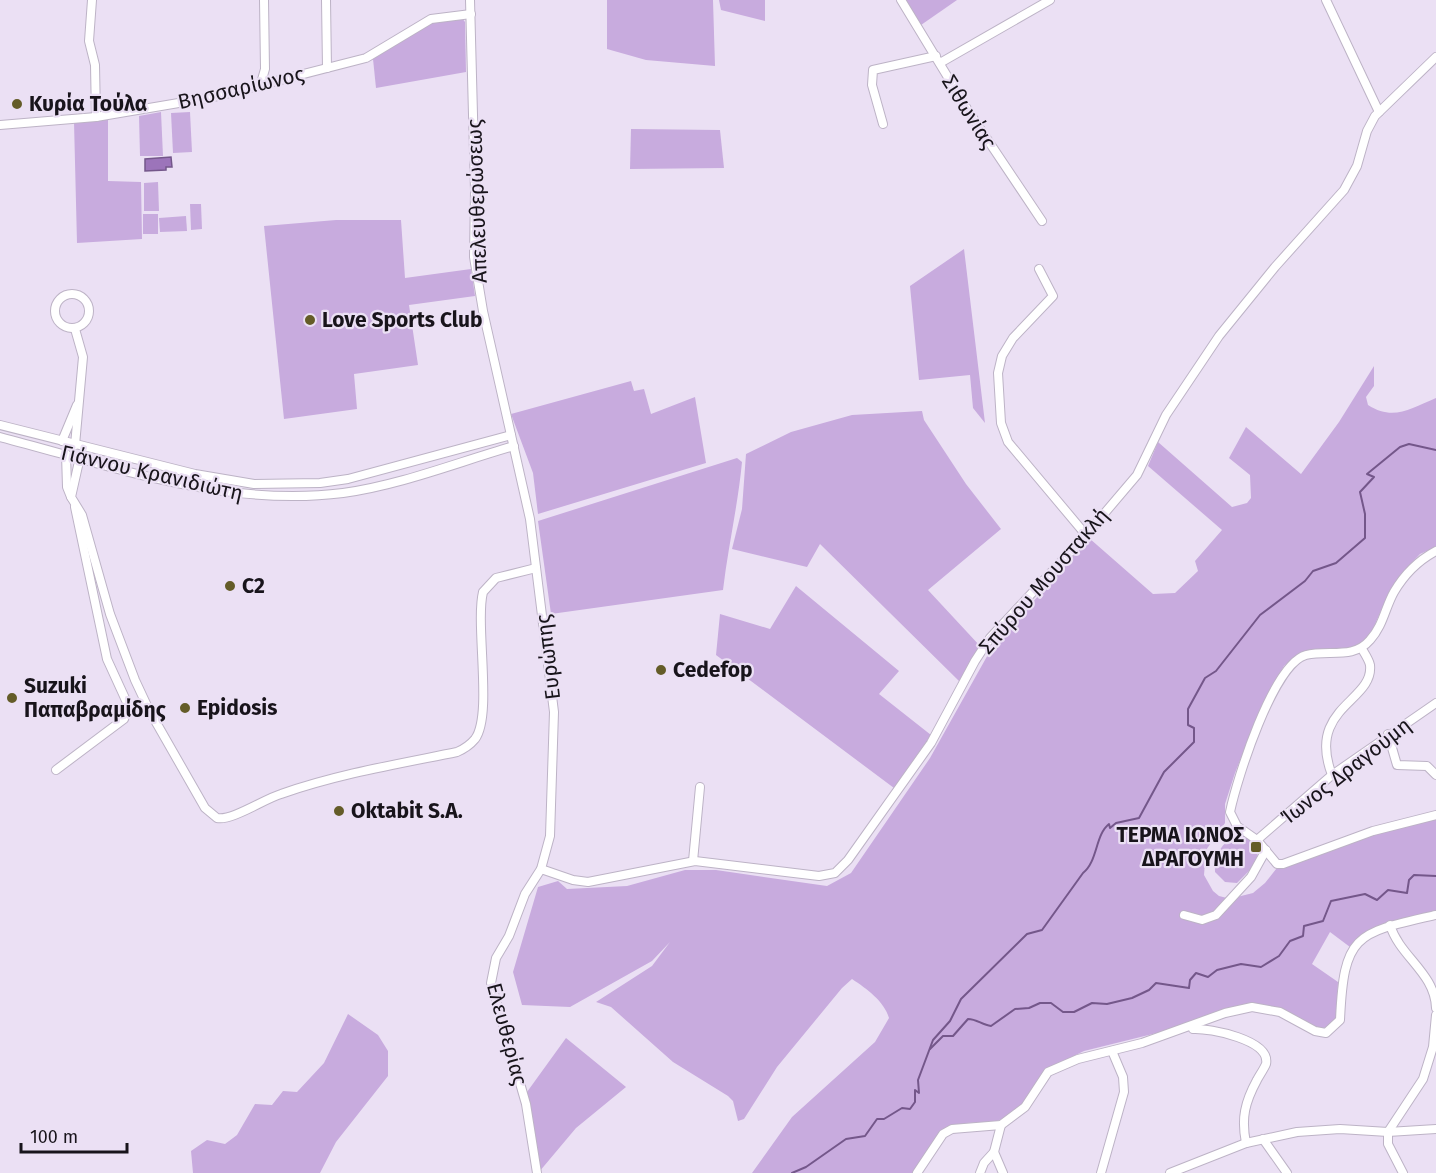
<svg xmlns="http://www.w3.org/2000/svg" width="1436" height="1173" font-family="'Fira Sans',sans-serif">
  <rect width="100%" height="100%" fill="#ebe0f4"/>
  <g fill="#c8abde">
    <path d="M607,0H713L715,66L646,60L607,49Z"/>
    <path d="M719,0H765V21L721,10Z"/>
    <path d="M904,0H957L921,25Z"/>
    <path d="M462,18L465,22L466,72L376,88L373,59L432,22Z"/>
    <path d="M161,112L163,156H140L139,116Z"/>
    <path d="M190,112L192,152L173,153L171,113Z"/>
    <path d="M108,118V181L141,182L142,239L77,243L74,122Z"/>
    <path d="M631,129L720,130L724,168L630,169Z"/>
    <path d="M158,182L159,211H144V183Z"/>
    <path d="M190,204H201L202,229L191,230Z"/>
    <rect x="143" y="214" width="15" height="20"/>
    <path d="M186,216L187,231L160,232L159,218Z"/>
    <path d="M336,220H401L405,278L471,269L475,296L409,305L418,365L354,374L357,409L284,419L264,226Z"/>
    <path d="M964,249L985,423L973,408L970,375L919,380L910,286Z"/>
    <path d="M1374,366V386L1366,397L1368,405C1393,421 1410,409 1436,398V547L1420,554L1403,572L1390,590L1370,636L1357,646L1344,650L1303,651L1284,666L1262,705L1235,773L1225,804V823L1206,850L1204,875L1213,891L1219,896L1231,899L1241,896L1253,893L1265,883L1280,864L1373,833L1436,819V913C1404,918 1372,921 1350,947L1330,932L1312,964L1338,982L1337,1017L1332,1026L1319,1029L1275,1008L1262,1004H1245L1181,1027L1084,1051L1051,1067L1020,1108L1006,1117L995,1122L966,1123L947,1129L913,1173H752L792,1117L875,1042L889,1018C884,1001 867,989 852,979L842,988L777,1067L744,1119L738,1121L733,1101L728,1096L673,1062L611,1007L596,1002L652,966L670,942L652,961L570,1007L522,1005L513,972L538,887L558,881L567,889L627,886L685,870H716L827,886L851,873L930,758L990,651L1089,538L1153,594L1175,593L1198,571L1195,561L1222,530L1148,466L1158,442L1232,507L1247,503L1251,498L1250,475L1229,458L1246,427L1301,474L1339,422Z"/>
    <path d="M631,381L634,391L644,389L651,414L695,397L706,463L538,514L533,473L511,414Z"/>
    <path d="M922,411L924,420L966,484L1001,529L928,590L980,646L959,681L820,544L807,567L732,549L742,509L746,454L791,432L852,415Z"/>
    <path d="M737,458L742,462C738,505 728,547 723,590L551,614L538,521Z"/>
    <path d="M796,586L899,671L879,694L931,735L894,788L716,655L720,614L770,629Z"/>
    <path d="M1237,832L1247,836L1258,852L1255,865L1237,883L1225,882L1215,872C1214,853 1222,845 1237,832Z"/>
    <path d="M348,1014L378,1035L388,1051V1076L336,1142L320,1173H193L191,1151L207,1140L225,1144L237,1135L255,1104L272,1105L283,1091L297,1092L324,1063Z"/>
    <path d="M566,1038L626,1087L576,1128L539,1172L527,1092Z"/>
  </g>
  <path fill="#9c74ba" stroke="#74578a" stroke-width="1.5" d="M171,157L172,167H166V170L145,171V159Z"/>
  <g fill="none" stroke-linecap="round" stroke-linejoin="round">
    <g stroke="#74578a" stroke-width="2">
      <path d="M930,1049L943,1036H953L968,1019C977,1019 982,1025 991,1026L1015,1009L1029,1008L1040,1003H1051L1063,1012H1074L1092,1003L1107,1004L1132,998L1149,990L1156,983L1189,988L1190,980L1196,973L1208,977L1217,970L1241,964L1261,967L1279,956L1290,941L1303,936L1304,926L1323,921L1331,901L1365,894L1377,900L1388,890L1407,893L1409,880L1414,875L1436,876"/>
      <path d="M792,1173L806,1167L846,1139L865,1136L877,1119H884L902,1108L910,1109L915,1102V1090L919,1093L918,1080L933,1040L950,1021L961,999L1027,934L1042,930L1083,873C1098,861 1095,835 1109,824L1110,828L1116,823L1139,818L1164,772L1194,742V728L1188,725V709L1205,678L1216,671L1260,615L1305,581L1313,571L1336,563L1365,538V514L1360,492L1374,477L1367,474L1400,447L1409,444L1436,450"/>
    </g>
    <g stroke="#bdb3c6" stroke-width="10">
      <g id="minor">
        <path d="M92,0L89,41L95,65L96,117"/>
        <path d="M326,0L327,68"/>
        <path d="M470,0L475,191L474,257L483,311L530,519L554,712L550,836L541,869L525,894L509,936L496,958L491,983L526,1104L537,1173"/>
        <path d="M901,0L969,112L1042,221"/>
        <path d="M1326,0L1379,112"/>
        <path d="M940,63L1050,0"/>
        <path d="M261,83L265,69L264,0"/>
        <path d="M883,124L872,85L873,70L936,56"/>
        <path d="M0,125L96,117L214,97L366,58L431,19L471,14"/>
        <path d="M1039,269L1053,296L1013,338L1002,356L998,373L1001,423L1008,442L1086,535"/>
        <circle cx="72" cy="311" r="17"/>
        <path d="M75,329L83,357L75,445"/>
        <path d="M0,425L195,474L254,484L320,483L348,479L511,435"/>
        <path d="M0,437C112,466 226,508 343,493C401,485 458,462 514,446"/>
        <path d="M62,441L77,405"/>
        <path d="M66,454L67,487L71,497"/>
        <path d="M80,457L71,497L82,515L110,614L135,680L149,710L205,808L217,818C232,821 264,799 281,794C338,774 398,764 457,752C464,749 470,745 475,739C493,715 475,625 483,592L496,578L536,568"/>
        <path d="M1436,551C1419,560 1404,575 1394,592C1385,608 1383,626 1370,640C1353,660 1328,649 1306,655C1273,664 1237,779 1230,812L1237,826L1257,840L1277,864H1283L1373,831L1436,815"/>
        <path d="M1388,734L1397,765L1427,766L1436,775"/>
        <path d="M56,770L124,719L129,707L107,659L75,507"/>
        <path d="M1332,775C1306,707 1374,702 1370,665C1369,660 1365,654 1362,649"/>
        <path d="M1257,840L1332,775L1436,703"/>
        <path d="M693,861L700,787"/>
        <path d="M541,869L573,880L588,882L695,861L819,876L835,873L848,860L931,743L975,661L990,638L1086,535L1137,475L1166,415L1219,336L1275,267L1344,190L1357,166L1367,131L1375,116L1436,57"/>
        <path d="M1184,915L1202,920L1216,915L1251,877L1266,850"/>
        <path d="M1390,925C1400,957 1435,973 1436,1008"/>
        <path d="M1193,1029C1210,1028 1271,1040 1266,1064C1264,1069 1259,1076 1257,1080C1245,1102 1241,1118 1246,1143"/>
        <path d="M1001,1125L994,1152L1003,1173"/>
        <path d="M1263,1139L1287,1173"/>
        <path d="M917,1173L943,1134L952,1129L1001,1125L1025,1107L1048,1072L1078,1059L1142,1043L1225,1013L1252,1007L1280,1012L1315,1031L1326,1033L1340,1020C1344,934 1355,933 1436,915"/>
        <path d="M980,1173L984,1163L994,1152"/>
        <path d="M1101,1173L1124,1092L1123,1077L1112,1051"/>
        <path d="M1170,1173L1246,1143L1297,1132L1340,1129L1388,1132L1436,1129"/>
        <path d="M1403,1173L1388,1144V1132L1423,1079L1433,1047L1436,1015"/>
      </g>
    </g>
    <use href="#minor" stroke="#fff" stroke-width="8"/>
  </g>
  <g fill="#645c28" stroke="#ebe0f4" stroke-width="2">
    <circle cx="17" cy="104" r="6"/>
    <circle cx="310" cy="320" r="6"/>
    <circle cx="230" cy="586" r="6"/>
    <circle cx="661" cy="670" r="6"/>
    <circle cx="12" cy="698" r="6"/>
    <circle cx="185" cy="708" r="6"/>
    <circle cx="339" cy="811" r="6"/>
    <rect x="1250" y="841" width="12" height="12" rx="3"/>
  </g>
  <g text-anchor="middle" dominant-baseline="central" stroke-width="4.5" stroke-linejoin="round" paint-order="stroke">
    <g font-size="21" fill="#18141b" stroke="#ebe0f4">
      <text transform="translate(241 88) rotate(-13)">Βησσαρίωνος</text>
      <text transform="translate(969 112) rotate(58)">Σιθωνίας</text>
      <text transform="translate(477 201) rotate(-92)">Απελευθερώσεως</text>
      <text transform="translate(152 473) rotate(13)">Γιάννου Κρανιδιώτη</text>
      <text transform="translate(1044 581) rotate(-49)">Σπύρου Μουστακλή</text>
      <text transform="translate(548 657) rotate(-97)">Ευρώπης</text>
      <text transform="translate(1346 771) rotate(-38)">Ίωνος Δραγούμη</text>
      <text transform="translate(507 1034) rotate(75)">Ελευθερίας</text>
    </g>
    <g font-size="21" font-weight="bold" fill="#18141b" stroke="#ebe0f4" text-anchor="start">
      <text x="29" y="104">Κυρία Τούλα</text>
      <text x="322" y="320">Love Sports Club</text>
      <text x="242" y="586">C2</text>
      <text x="673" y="670">Cedefop</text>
      <text x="24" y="686">Suzuki<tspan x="24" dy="24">Παπαβραμίδης</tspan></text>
      <text x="197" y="708">Epidosis</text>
      <text x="351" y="811">Oktabit S.A.</text>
      <text x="1244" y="835" text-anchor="end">ΤΕΡΜΑ ΙΩΝΟΣ<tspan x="1244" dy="24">ΔΡΑΓΟΥΜΗ</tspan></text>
    </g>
  </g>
  <path d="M21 1143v9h106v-9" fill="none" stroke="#18141b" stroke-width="3"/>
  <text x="30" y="1143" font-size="18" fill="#18141b" stroke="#ebe0f4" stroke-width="4.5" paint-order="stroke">100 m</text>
</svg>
